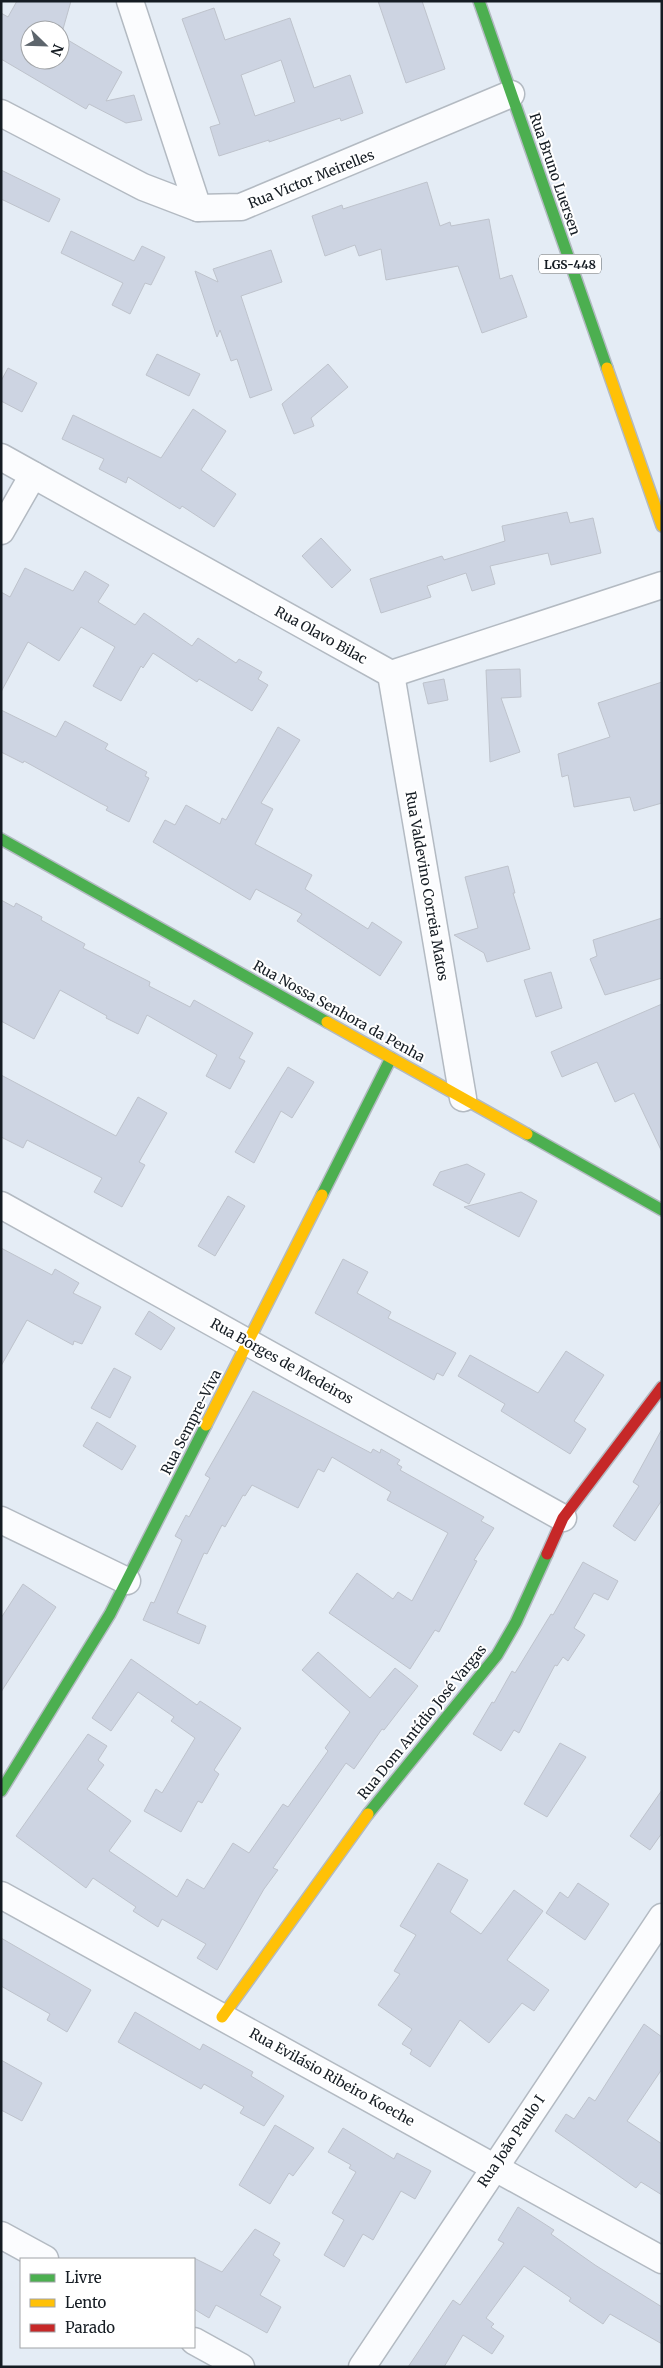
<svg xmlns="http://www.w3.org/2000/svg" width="663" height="2368" font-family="Merriweather,serif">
  <rect width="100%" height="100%" fill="#e4ecf5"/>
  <g fill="#cdd4e2" stroke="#bec3cc" fill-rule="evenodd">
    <path d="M17,1H71L61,36L122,72L106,101L134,95L142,120L126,123L89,104L86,109L1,59V13L8,17ZM30,30H60V60H30Z"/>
    <path d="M378,1H422L445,69L406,83Z"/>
    <path d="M214,8L225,40L290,18L314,88L350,75L363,113L341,121L340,118L269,142V140L219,156L210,127L220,124L182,19ZM281,60L295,102L255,116L241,75Z"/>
    <path d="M1,170L60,199L49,222L1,199Z"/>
    <path d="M427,182L440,226L450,222L451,226L489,219L500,279L512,275L527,317L482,333L458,266L386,280L381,249L359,256L355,245L325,256L312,216L342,205L343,209Z"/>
    <path d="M71,231L134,261L142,246L165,257L151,285L145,283L130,314L112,305L123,283L61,253Z"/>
    <path d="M271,250L282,282L241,296L272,390L250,398L237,359L231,361L220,330L217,337L195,271L218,282L213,269Z"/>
    <path d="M157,354L200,374L189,396L146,375Z"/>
    <path d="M328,364L348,387L311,418L314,426L294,434L282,404Z"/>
    <path d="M8,368L37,383L22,412L1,401V381Z"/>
    <path d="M193,409L226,431L201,470L236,494L214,527L182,506L180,509L128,477L126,483L99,469L104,459L62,439L73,415L161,458Z"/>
    <path d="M567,512L570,523L593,518L601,553L551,565L548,553L490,566L495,584L472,591L466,573L427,586L431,597L381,613L370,579L442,556L444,560L505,541L502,526Z"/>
    <path d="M321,538L351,570L332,588L302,556Z"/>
    <path d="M25,568L73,591L85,571L109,585L98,602L135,625L144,613L192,646L198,638L236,663L239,659L262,672L258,679L268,685L252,711L199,679L197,682L153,653L143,668L141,666L121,701L93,686L115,647L81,627L59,661L28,642L1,692V592L10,597Z"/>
    <path d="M520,669L521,697L501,698L520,752L490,762L486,670Z"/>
    <path d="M444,679L448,700L428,704L423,683Z"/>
    <path d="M662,682V803L634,811L630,797L574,807L568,775L562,777L558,754L610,737L598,703Z"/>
    <path d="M1,710L56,737L65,721L108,744L105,749L147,772L145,776L149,778L129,822L106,810L108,807L100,803L24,761L23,763L1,752Z"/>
    <path d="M278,727L300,740L261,803L273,809L255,844L312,875L305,889L368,929L372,922L402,942L380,976L297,921L302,914L256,889L250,900L153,842L165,820L175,825L186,805L220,824L222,818L226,820Z"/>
    <path d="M508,866L515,893H513L530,949L487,962L484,953L454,935L478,928L465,877Z"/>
    <path d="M1,900L14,907L16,903L42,917L41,920L85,944L83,948L150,982L149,986L190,1007L194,1000L253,1033L239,1058L245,1061L230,1089L206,1076L217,1055L147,1015L138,1034L106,1018L107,1016L60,990L34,1039L1,1021Z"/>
    <path d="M662,918V978L605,995L590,959L597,956L593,940Z"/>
    <path d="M551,972L562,1008L536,1017L524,980Z"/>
    <path d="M662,1004V1152L634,1093L615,1102L597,1062L562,1077L551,1052Z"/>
    <path d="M288,1067L314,1082L292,1118L281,1111L254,1163L235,1152Z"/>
    <path d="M1,1075L116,1136L138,1097L167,1113L139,1162L145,1165L122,1207L94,1192L102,1178L27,1140L23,1148L1,1137Z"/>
    <path d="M467,1164L485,1174L469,1204L433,1185L440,1172Z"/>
    <path d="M521,1192L537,1201L519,1237L464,1207Z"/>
    <path d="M228,1196L245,1206L215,1256L198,1246Z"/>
    <path d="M1,1248L52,1275L55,1269L79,1283L73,1293L101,1307L82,1344L74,1341L73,1345L27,1320L1,1366Z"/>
    <path d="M343,1259L368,1272L357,1293L391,1312L388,1318L456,1353L443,1376L437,1373L434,1380L315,1313Z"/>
    <path d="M149,1311L175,1328L161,1350L135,1334Z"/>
    <path d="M566,1351L604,1375L574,1421L586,1429L570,1454L501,1411L505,1404L458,1376L470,1355L538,1393Z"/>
    <path d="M114,1368L131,1377L110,1418L91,1408Z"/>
    <path d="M253,1391L371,1453L373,1449L380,1453L381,1449L400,1460L397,1464L402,1467L400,1470L484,1517L481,1521L494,1528L474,1560L477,1561L439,1632L435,1630L410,1669L329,1613L357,1573L393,1599L398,1592L412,1601L448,1533L387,1500L391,1492L332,1457L324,1472L318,1469L298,1508L252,1485L245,1496L243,1495L225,1527L222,1525L207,1554L204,1553L177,1613L206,1626L199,1644L143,1620L151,1602L154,1603L182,1540L175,1536L186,1515L189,1517L210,1478L205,1475Z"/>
    <path d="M97,1422L136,1446L122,1470L83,1446Z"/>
    <path d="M662,1429V1500L635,1541L613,1526L639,1486L633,1482Z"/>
    <path d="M583,1562L618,1581L608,1600L594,1593L574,1628L585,1635L568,1661L563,1657L557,1666L555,1665L519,1733L514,1730L501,1751L473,1734L492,1702L494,1703L512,1671L515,1673L551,1614L553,1615Z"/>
    <path d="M23,1584L56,1607L1,1692V1618Z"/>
    <path d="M318,1652L370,1698L395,1668L418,1686L384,1730L382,1729L354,1769L346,1763L273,1868L278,1870L264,1889L217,1970L197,1958L206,1944L162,1919L158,1927L133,1911L136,1907L93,1878L86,1888L16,1836L88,1734L107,1746L98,1760L104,1765L87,1789L131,1821L109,1851L177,1897L187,1879L204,1889L233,1843L249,1853L283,1804L288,1807L328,1751L325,1748L350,1712L302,1670Z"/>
    <path d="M131,1659L197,1705L200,1701L241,1728L214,1770L219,1774L202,1803L198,1801L181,1832L144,1811L156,1789L162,1793L195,1738L171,1721L174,1717L138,1692L111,1731L92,1718Z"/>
    <path d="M560,1743L586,1757L547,1817L524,1804Z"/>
    <path d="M662,1790V1833L650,1850L630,1836Z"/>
    <path d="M438,1863L468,1880L450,1912L481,1934L514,1890L543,1911L507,1960L549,1990L534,2011L522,2003L489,2043L460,2020L430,2067L410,2054L412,2050L402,2044L412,2029L378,2005L400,1974L394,1971L416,1935L400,1926Z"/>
    <path d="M578,1883L609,1904L585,1940L546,1913L560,1892L568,1898Z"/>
    <path d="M1,1938L91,1990L67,2032L47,2020L50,2014L1,1986Z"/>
    <path d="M135,2012L200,2050L203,2044L253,2072L251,2076L284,2096L264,2126L240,2113L244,2107L204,2084L201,2089L118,2042Z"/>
    <path d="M644,2024L662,2037V2069L627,2121L662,2144V2195L641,2182L636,2188L555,2131L566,2114L574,2119L589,2097L595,2101Z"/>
    <path d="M1,2060L42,2083L22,2121L1,2110Z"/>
    <path d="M275,2125L314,2148L293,2176L289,2173L270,2204L239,2185Z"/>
    <path d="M343,2128L394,2159L397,2153L431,2171L415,2199L401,2191L373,2240L363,2234L344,2267L324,2255L344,2220L332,2213L356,2172L349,2168L351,2165L328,2152Z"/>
    <path d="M518,2207L554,2230L551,2234L595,2265L662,2307V2344L610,2314L603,2324L569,2301L571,2298L524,2266L486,2318L494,2324L491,2327L504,2336L492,2354L463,2335L444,2367H408L453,2300L460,2305L504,2243L498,2240Z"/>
    <path d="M255,2229L280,2243L273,2255L280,2260L260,2295L281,2307L267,2333L216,2305L209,2318L194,2309V2258L222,2272Z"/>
  </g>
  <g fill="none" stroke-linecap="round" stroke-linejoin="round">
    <g stroke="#b3bac2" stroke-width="29">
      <g id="street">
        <path d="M130,1L198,208"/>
        <path d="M1,113L143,187L198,208L241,207L511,94"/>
        <path d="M1,457L391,674L662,585"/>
        <path d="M1,531L33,475"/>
        <path d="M391,674L463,1098"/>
        <path d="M1,1205L563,1518"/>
        <path d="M1,1520L127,1581"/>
        <path d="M1,1895L662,2260"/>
        <path d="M1,2235L45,2259"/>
        <path d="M194,2341L241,2367"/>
        <path d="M362,2367L662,1917"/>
      </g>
    </g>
    <g stroke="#b3bac2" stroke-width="14">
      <g id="fast">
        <path d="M479,1L607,368"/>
        <path d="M1,839L327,1022"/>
        <path d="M527,1134L662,1210"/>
        <path d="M322,1195L391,1058"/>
        <path d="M1,1791L110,1614L206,1425"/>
        <path d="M368,1814L497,1655L516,1622L547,1554"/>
      </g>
    </g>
    <g stroke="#b3bac2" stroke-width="14">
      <g id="slow">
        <path d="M607,368L662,526"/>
        <path d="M327,1022L527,1134"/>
        <path d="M206,1425L322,1195"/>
        <path d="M222,2017L368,1814"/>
      </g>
    </g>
    <g stroke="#b3bac2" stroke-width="14">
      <path id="jam" d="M547,1554L563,1518L662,1387"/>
    </g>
    <use href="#street" stroke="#fbfcfe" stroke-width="26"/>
    <use href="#fast" stroke="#4caf50" stroke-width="11"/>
    <use href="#slow" stroke="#ffc107" stroke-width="11"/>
    <use href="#jam" stroke="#c62828" stroke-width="11"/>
  </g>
  <g text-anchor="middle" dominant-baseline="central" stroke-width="4" stroke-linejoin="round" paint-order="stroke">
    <rect fill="#fff" stroke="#5b6065" stroke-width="1" x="539" y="254.5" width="62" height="19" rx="4"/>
    <g font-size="12" font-weight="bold" fill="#151c23">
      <text x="570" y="264">LGS-448</text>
    </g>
    <g font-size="14" fill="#151c23" stroke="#fff">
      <text transform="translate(555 174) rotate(71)">Rua Bruno Luersen</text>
      <text transform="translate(311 179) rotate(-22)">Rua Victor Meirelles</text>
      <text transform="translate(321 635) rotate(29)">Rua Olavo Bilac</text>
      <text transform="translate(427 886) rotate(80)">Rua Valdevino Correia Matos</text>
      <text transform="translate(339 1011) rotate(29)">Rua Nossa Senhora da Penha</text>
      <text transform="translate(282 1361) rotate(29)">Rua Borges de Medeiros</text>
      <text transform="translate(191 1422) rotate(-63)">Rua Sempre-Viva</text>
      <text transform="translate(422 1722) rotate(-51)">Rua Dom Antídio José Vargas</text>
      <text transform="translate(332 2077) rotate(29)">Rua Evilásio Ribeiro Koeche</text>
      <text transform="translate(511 2141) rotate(-56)">Rua João Paulo I</text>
    </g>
  </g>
  <rect width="663" height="2368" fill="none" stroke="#151c23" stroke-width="5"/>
  <rect x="20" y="2258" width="175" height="90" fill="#ffffff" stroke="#a1a4a7"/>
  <rect x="30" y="2274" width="25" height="8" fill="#4caf50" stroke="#a1a4a7"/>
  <text x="65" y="2283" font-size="15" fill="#151c23">Livre</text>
  <rect x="30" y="2299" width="25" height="8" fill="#ffc107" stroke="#a1a4a7"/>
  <text x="65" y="2308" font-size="15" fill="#151c23">Lento</text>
  <rect x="30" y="2324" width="25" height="8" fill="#c62828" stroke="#a1a4a7"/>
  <text x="65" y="2333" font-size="15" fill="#151c23">Parado</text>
  <g transform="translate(45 45) rotate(113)"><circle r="24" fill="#ffffff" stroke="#a1a4a7"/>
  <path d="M0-4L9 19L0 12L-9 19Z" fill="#5d656c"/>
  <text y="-8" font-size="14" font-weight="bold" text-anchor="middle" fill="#151c23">N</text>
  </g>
</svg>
